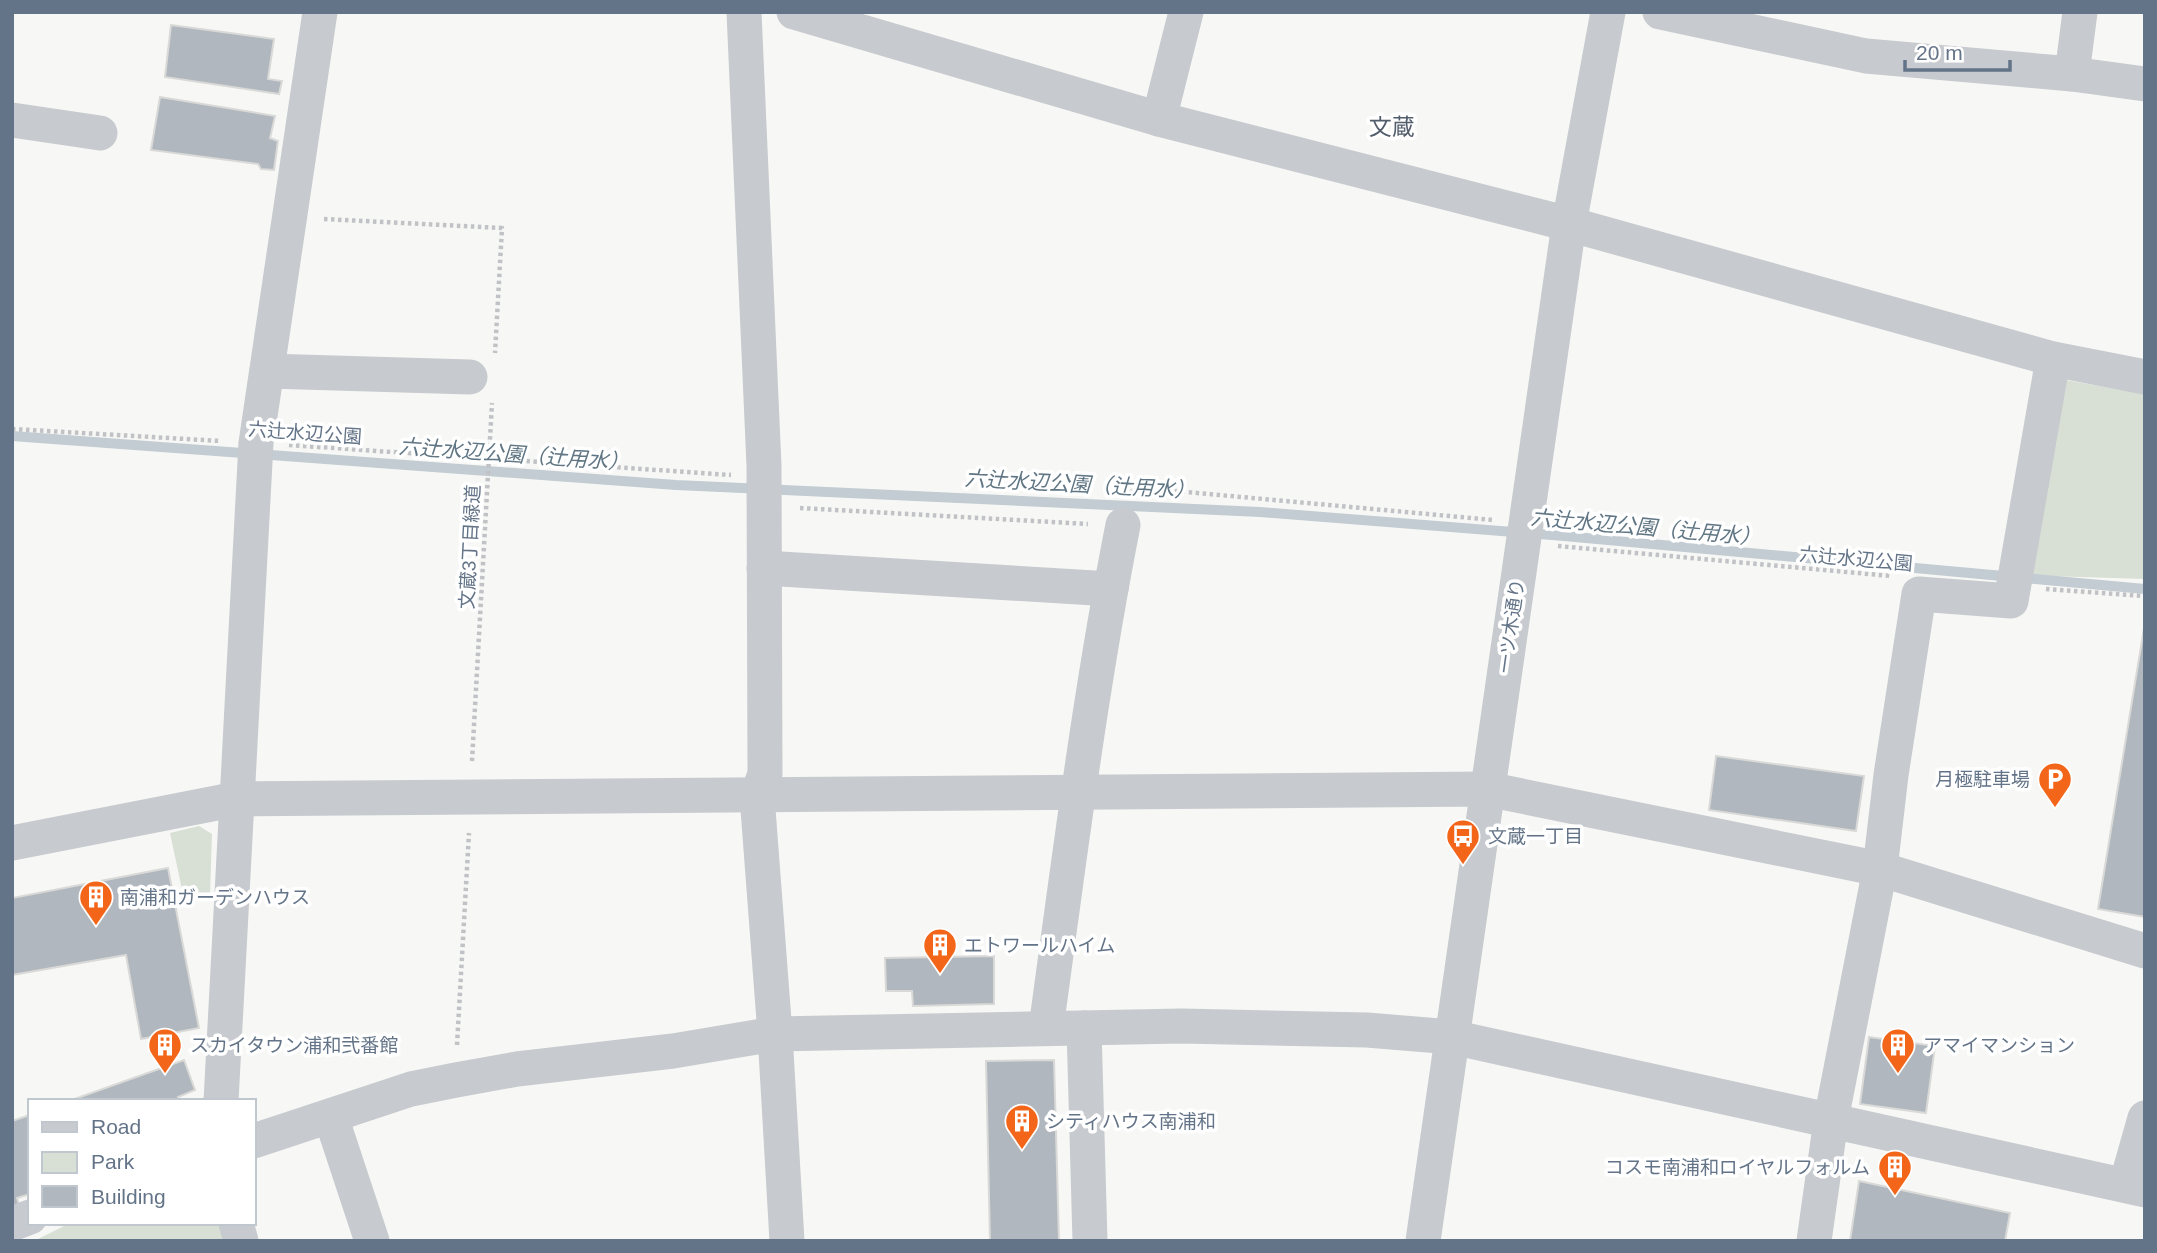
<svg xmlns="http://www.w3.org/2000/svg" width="2157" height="1253" font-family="Helvetica,'Noto Sans JP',sans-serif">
  <rect width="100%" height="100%" fill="#f7f8f5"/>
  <g fill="#d8e0d5">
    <path d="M2060,379L2145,394V579L2015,575Z"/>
    <path d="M199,826L212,834L210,895L184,899L170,833Z"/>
    <path d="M70,1223H236L241,1241H34Z"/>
  </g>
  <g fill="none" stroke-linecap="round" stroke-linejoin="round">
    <path stroke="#c3ccd2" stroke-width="10" d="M12,436L676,485L1260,512L1564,536L2145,589"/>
  </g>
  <g fill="#b0b7be" stroke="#d9d9d7" stroke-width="2">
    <path d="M171,25L274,39L268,79L282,81L279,94L165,77Z"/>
    <path d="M160,97L275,116L270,138L278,141L274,170L261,169L258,164L151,150Z"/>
    <path d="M2145,622V917L2098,909Z"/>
    <path d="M1716,756L1864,776L1856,831L1709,810Z"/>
    <path d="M168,868L199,1028L141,1039L126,955L12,975V898Z"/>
    <path d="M994,956V1004L913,1006L912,991H886L885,958Z"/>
    <path d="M1869,1037L1935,1046L1926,1113L1860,1104Z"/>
    <path d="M184,1060L195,1090L178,1097L180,1101H69Z"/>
    <path d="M1054,1060L1059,1241H990L986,1061Z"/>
    <path d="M30,1115V1194L17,1198L20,1207L12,1210V1121Z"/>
    <path d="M1859,1181L2010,1213L2005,1241H1850Z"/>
  </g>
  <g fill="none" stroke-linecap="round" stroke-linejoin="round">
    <g stroke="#c0c2c5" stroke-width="4.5" stroke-dasharray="3.5 3.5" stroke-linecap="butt">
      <path d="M324,219L502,228L495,353"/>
      <path d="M12,429L221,441"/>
      <path d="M289,445L731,475"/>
      <path d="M1131,493L1132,487L1493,520"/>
      <path d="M800,508L1088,524"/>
      <path d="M1558,546L1891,576"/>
      <path d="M2046,589L2145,596"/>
      <path d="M472,761L492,403"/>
      <path d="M457,1045L469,833"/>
    </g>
    <g stroke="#c7cace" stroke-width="35">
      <path d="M744,12L764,466L765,774L757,796L775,1034L787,1241"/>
      <path d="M794,12L1159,119L1569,224L2053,359L2145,377"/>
      <path d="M1660,12L1866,56L2072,74"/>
      <path d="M2080,12L2072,74L2145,84"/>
      <path d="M1159,119L1186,12"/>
      <path d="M12,120L100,133"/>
      <path d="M267,371L470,377"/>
      <path d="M764,568L1111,589"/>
      <path d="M12,843L237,799L1487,789L1880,869L2145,951"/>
      <path d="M1046,1028C1069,861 1090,692 1123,525"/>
      <path d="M1084,1028L1090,1241"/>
      <path d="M221,1101L256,443L320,12"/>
      <path d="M331,1117L372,1241"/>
      <path d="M254,1141L411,1089L456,1080L517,1069L673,1051L775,1034L1182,1026L1367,1030L1452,1037L2145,1190"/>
      <path d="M2126,1185L2145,1118"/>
      <path d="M236,1223L241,1241"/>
      <path d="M12,1224L30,1217"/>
      <path d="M1423,1241L1569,224L1608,12"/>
      <path d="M1814,1241L1831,1120L1880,869L1891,775L1919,594L2011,601L2053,359"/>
    </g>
  </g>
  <defs>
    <g id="parking-pin" transform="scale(1.75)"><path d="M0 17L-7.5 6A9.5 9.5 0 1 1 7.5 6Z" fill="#f3661a" stroke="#fff"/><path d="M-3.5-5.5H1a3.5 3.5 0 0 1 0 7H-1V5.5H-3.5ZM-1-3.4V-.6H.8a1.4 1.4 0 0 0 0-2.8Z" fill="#fff"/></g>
    <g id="bus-pin" transform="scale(1.75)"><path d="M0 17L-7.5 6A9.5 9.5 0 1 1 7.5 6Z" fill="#f3661a" stroke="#fff"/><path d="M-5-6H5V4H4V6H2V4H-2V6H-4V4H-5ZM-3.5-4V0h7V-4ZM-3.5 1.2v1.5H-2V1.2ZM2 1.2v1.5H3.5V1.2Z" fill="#fff"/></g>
    <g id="building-pin" transform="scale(1.75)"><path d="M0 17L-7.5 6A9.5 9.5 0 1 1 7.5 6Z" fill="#f3661a" stroke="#fff"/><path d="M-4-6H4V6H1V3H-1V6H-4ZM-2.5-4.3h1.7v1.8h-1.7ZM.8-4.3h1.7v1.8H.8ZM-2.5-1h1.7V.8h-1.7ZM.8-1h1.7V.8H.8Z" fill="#fff"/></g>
  </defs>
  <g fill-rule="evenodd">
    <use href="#parking-pin" x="2055" y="779"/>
    <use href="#bus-pin" x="1463" y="836"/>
    <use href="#building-pin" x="96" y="897"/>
    <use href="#building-pin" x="940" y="945"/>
    <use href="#building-pin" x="165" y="1045"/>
    <use href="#building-pin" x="1898" y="1045"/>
    <use href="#building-pin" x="1022" y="1121"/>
    <use href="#building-pin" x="1895" y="1167"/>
  </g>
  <g text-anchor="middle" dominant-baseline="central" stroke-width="7" stroke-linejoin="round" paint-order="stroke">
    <g font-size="19" fill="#647488" stroke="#fff">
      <text transform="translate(305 433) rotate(4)">六辻水辺公園</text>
      <text transform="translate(470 547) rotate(-87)">文蔵3丁目緑道</text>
      <text transform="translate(1856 559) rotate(5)">六辻水辺公園</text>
      <text transform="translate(1511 626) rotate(-82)">一ツ木通り</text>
    </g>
    <g font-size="19" fill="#647488" stroke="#fff" text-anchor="start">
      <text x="2030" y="779" text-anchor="end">月極駐車場</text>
      <text x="1488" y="836">文蔵一丁目</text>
      <text x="120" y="897">南浦和ガーデンハウス</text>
      <text x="964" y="945">エトワールハイム</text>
      <text x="190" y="1045">スカイタウン浦和弐番館</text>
      <text x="1923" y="1045">アマイマンション</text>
      <text x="1046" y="1121">シティハウス南浦和</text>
      <text x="1870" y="1167" text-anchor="end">コスモ南浦和ロイヤルフォルム</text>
    </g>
    <g font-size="21" font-style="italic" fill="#607684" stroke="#fff">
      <text transform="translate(514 454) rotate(4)">六辻水辺公園（辻用水）</text>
      <text transform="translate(1080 484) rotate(3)">六辻水辺公園（辻用水）</text>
      <text transform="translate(1646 527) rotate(5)">六辻水辺公園（辻用水）</text>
    </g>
    <g font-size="23" fill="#535e6d" stroke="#fff">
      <text x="1392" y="127">文蔵</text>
    </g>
  </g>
  <rect width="2157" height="1253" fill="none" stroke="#647488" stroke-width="28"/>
  <rect x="28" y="1099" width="228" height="126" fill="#ffffff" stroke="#c1c7cf" stroke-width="2"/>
  <rect x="42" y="1122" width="35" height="10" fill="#c7cace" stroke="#c1c7cf" stroke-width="2"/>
  <text x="91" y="1134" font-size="21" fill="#647488">Road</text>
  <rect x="42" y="1152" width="35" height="21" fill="#d8e0d5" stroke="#c1c7cf" stroke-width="2"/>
  <text x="91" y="1169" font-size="21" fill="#647488">Park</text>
  <rect x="42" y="1186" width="35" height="21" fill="#b0b7be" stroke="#c1c7cf" stroke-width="2"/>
  <text x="91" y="1204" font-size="21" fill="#647488">Building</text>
  <path d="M1905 60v10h105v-10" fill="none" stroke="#647488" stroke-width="3.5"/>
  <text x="1916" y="60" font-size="21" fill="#647488" stroke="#ffffff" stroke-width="5" paint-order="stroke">20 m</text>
</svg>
